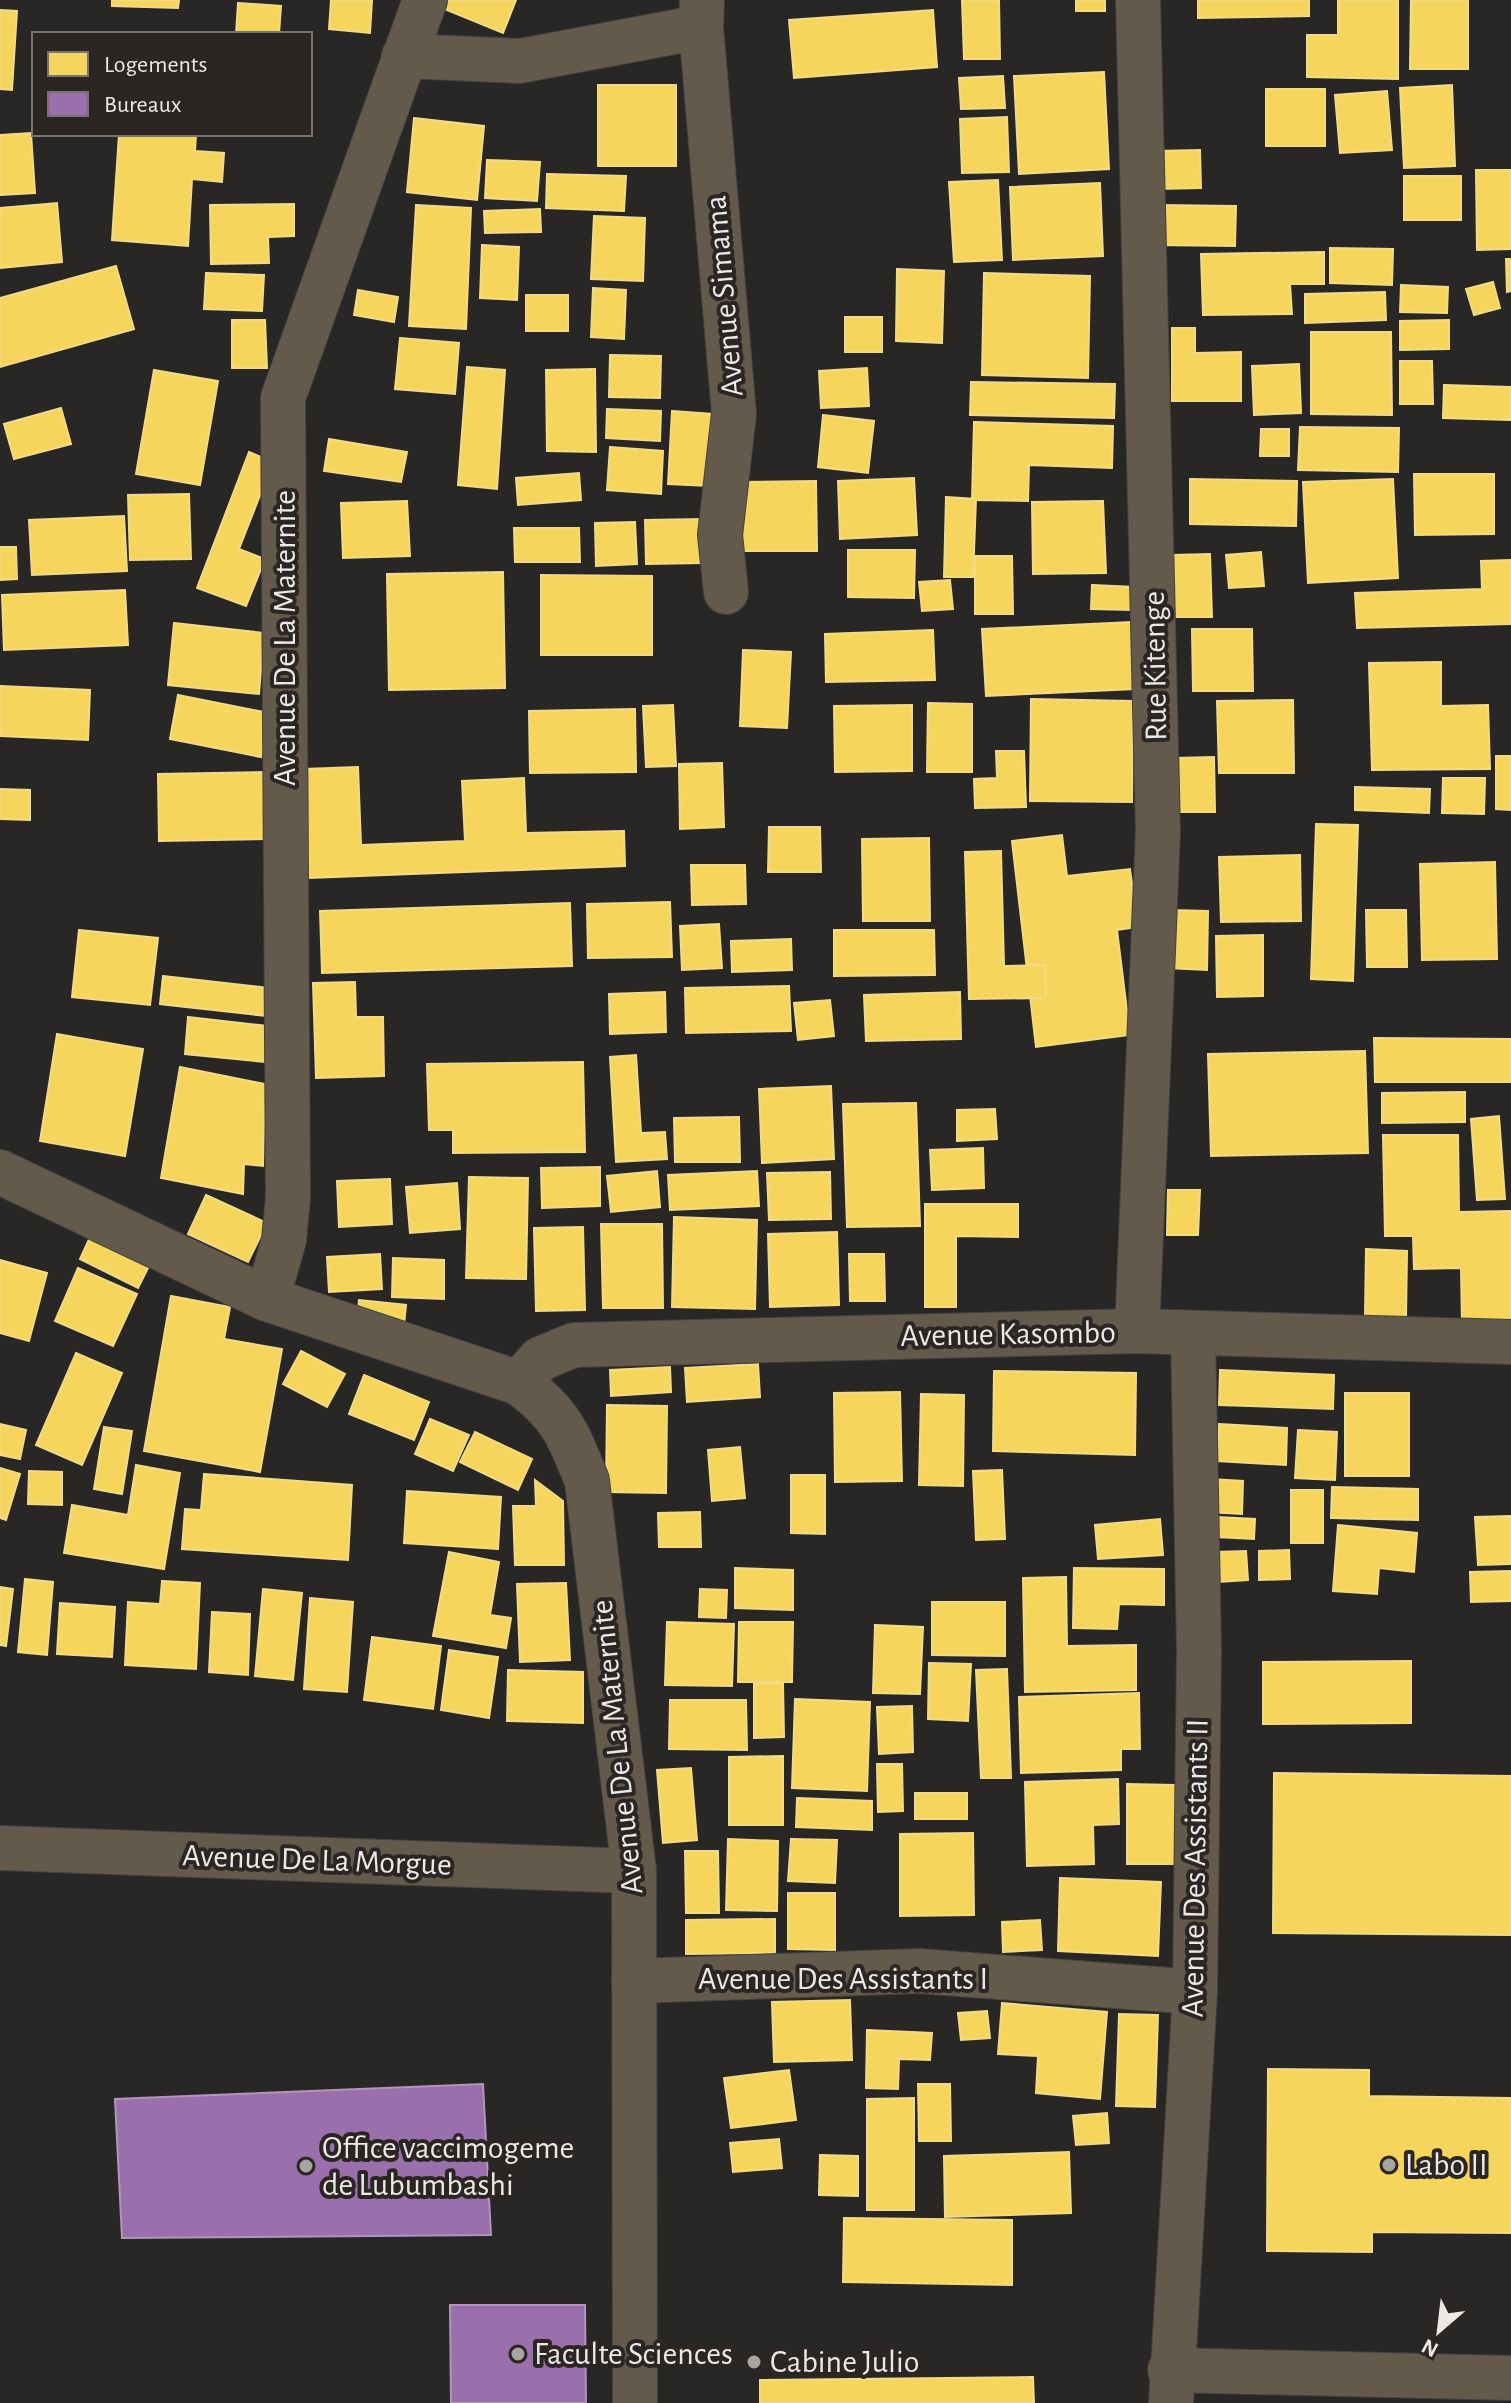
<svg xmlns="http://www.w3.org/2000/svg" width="1511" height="2403" font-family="'Alegreya Sans',sans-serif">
  <rect width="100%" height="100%" fill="#292725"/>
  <g fill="#f6d55c" stroke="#f3db85" stroke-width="2">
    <path d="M112,0H179L178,8L112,6Z"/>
    <path d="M331,0H372L370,33L329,29Z"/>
    <path d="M445,0H516L503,33L442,8Z"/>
    <path d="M962,0H999L1000,59H964Z"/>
    <rect x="1076" y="0" width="29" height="11"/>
    <path d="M1198,0H1309V16L1198,18Z"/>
    <path d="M1338,0H1398V79L1307,77V35H1338Z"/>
    <path d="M1411,0H1468V69H1410Z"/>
    <path d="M238,3L281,6L279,34H236Z"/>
    <path d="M0,10L17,11L12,90L0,89Z"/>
    <path d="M933,10L937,67L794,78L789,20Z"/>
    <path d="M1104,72L1109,169L1019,174L1014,76Z"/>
    <path d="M1003,76L1005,108L961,109L959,78Z"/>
    <rect x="598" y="85" width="78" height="81"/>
    <path d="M1452,85L1455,166L1404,168L1400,88Z"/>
    <rect x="1266" y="89" width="59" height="57"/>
    <path d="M1387,91L1392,150L1340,153L1335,95Z"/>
    <path d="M1007,117L1009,172L962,173L960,119Z"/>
    <path d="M414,118L484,126L477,200L407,192Z"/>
    <path d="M31,133L35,193L0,195V135Z"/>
    <path d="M119,134H196L195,151L224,153L222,182L192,179L188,246L112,240Z"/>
    <path d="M1200,150L1201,188L1156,189L1155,151Z"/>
    <path d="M487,160L540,162L537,201L485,198Z"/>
    <path d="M1476,170H1511V249L1477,250Z"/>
    <path d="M547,174L626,176L624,211L546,208Z"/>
    <rect x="1404" y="176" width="57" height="44"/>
    <path d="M998,180L1002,260L954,262L949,182Z"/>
    <path d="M1100,183L1103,256L1013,260L1010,187Z"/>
    <path d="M57,203L62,262L0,268V208Z"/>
    <path d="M294,204V236L268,237L269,263L211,264L210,205Z"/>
    <path d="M416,205L471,208L466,329L409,326Z"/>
    <path d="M1159,205L1236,206L1235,246L1157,245Z"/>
    <path d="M540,209L541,232L485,233L484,211Z"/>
    <path d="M594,216L645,218L643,281L591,279Z"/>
    <path d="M482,245L519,247L517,300L480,298Z"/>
    <path d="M1330,248L1393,249L1392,285L1330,283Z"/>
    <path d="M1324,252V284H1290L1292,314L1203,315L1201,254Z"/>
    <path d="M1506,259H1511V291L1507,292Z"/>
    <path d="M116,266L134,329L0,367V298Z"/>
    <path d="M897,269L944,271L942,343L896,341Z"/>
    <path d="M206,273L264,275L262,311L204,309Z"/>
    <path d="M984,273L1090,276L1088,378L982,375Z"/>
    <path d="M1493,282L1500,308L1474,315L1466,289Z"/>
    <path d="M1401,285L1448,287L1447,313L1400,312Z"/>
    <path d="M593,288L626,290L624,339L591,337Z"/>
    <path d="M358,290L398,297L394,322L354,315Z"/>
    <path d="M1385,292L1386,320L1305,323V294Z"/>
    <rect x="526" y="295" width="42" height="36"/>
    <rect x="845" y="317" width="37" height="35"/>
    <path d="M232,320H265L267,368H232Z"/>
    <path d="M1449,320V349L1400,350V321Z"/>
    <path d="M1172,328H1195V353L1241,352V401H1172Z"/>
    <path d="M1311,332H1391L1392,415L1311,414Z"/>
    <path d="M400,338L459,343L455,394L395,389Z"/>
    <path d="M610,355L661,356L660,398L609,397Z"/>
    <path d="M1400,361H1432L1433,404H1400Z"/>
    <path d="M1299,364L1301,413L1254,415L1252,366Z"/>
    <path d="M467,367L505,370L497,489L458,485Z"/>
    <path d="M867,368L869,406L821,408L819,371Z"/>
    <path d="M595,369L596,452L547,451L546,370Z"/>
    <path d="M154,370L218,381L200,485L136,474Z"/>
    <path d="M971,382L1115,384L1114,418L970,415Z"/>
    <path d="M1444,385L1511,387V420L1443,418Z"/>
    <path d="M61,408L71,444L14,459L4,424Z"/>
    <path d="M607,409L661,411L660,441L606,438Z"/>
    <path d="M672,411L713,414L709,486L668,484Z"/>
    <path d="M823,415L874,421L868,473L818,467Z"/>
    <path d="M974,422L1113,426L1112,468L1029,465L1028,501L972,500Z"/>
    <path d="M1300,427L1399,428L1398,472L1298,470Z"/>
    <path d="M1261,429H1289V456H1260Z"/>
    <path d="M329,439L407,452L401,482L324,471Z"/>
    <path d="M610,447L663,451L661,494L607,490Z"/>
    <path d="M249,452L273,462L239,549L265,559L246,606L197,588Z"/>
    <path d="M579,473L581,500L518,505L516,478Z"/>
    <path d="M1414,474H1494V534L1415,535Z"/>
    <path d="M914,478L917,535L840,539L838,481Z"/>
    <path d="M1190,479L1297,481L1296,526L1190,524Z"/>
    <path d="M1393,479L1398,578L1308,583L1303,482Z"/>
    <path d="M816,481L817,551H742L740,482Z"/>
    <path d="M189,494L191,559L130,560L128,495Z"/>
    <path d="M946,497L976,499L973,577H944Z"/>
    <path d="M407,501L410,556L343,558L341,503Z"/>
    <path d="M1103,501L1106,573L1033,574L1032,502Z"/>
    <path d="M124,516L127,571L32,575L29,520Z"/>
    <path d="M704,519L705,563L646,564L645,520Z"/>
    <path d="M635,522L637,564L596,566L595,523Z"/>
    <path d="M514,528H579L580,562H515Z"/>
    <path d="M0,547H16L17,579L0,580Z"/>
    <path d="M848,550H915L914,598L848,597Z"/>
    <path d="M1261,552L1264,586L1229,588L1226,555Z"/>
    <path d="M1210,554L1212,617H1175L1173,555Z"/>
    <path d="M975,556H1012L1013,614H975Z"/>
    <path d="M1511,560V624L1357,628L1355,593L1482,589L1481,561Z"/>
    <path d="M503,572L505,688L389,690L387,574Z"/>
    <path d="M541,575L652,576V655H541Z"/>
    <path d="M950,580L953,609L922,611L919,582Z"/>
    <path d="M1092,585L1135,587L1133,610L1091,609Z"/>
    <path d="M125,590L128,645L4,650L2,595Z"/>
    <path d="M1131,622L1135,689L986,696L982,629Z"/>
    <path d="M174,623L264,633L259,694L168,685Z"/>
    <path d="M1192,629H1252L1253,691H1193Z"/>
    <path d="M933,630L935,680L826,682L825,634Z"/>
    <path d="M743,650L791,652L787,728L740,726Z"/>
    <path d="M1441,662V706L1488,705L1490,769L1372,770L1369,663Z"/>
    <path d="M0,686L90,690L88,740L0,736Z"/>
    <path d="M178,695L269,713L261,757L170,739Z"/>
    <path d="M1031,699L1133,701L1132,802L1030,801Z"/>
    <path d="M1293,700L1294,773H1219L1217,701Z"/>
    <path d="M928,703L972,704V772H927Z"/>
    <path d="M673,705L676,766L646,767L643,706Z"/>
    <path d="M912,705V771L835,772L834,706Z"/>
    <path d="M635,709L636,772L530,773L529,711Z"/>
    <path d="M996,751H1024L1026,807L975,808L974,779L997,778Z"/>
    <path d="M1496,756H1511V810L1496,809Z"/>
    <path d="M1214,757L1215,812H1176L1175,758Z"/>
    <path d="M722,763L724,827L680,829L679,764Z"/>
    <path d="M358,767L361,845L465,841L462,781L524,778L526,833L624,831L625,866L309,878L304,769Z"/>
    <path d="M269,772L270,839L159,841L158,774Z"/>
    <path d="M1443,778H1485L1484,814L1442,813Z"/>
    <path d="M1355,787L1430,789L1429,813L1355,810Z"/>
    <path d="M0,789L30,790V820L0,819Z"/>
    <path d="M1316,824L1358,825L1353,981L1311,979Z"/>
    <path d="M769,827H820L821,872H768Z"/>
    <path d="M1062,835L1067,876L1130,869L1138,927L1117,930L1130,1035L1036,1047L1012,841Z"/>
    <path d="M929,838L930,921H863L862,839Z"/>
    <path d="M1001,851L1004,966L1045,965L1046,998L969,999L965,852Z"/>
    <path d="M1300,855L1301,921L1221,922L1219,857Z"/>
    <path d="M1495,862L1497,959L1422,960L1420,864Z"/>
    <path d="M691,865H745L746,904L692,905Z"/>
    <path d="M670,902L672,957L588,958L587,904Z"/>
    <path d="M570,903L572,966L322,973L320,911Z"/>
    <path d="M1169,910L1208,911L1207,970L1167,968Z"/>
    <path d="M1366,910H1406L1407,967H1367Z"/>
    <path d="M719,924L722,968L682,970L680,926Z"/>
    <path d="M79,930L158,938L150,1005L72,997Z"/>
    <path d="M834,930H934L935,975L834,976Z"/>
    <path d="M1263,935V996L1217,997L1216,936Z"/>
    <path d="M791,939L792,970L732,972L731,941Z"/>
    <path d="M163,976L269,988L266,1016L160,1004Z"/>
    <path d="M355,982L356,1017H383L384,1076L316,1078L313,983Z"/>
    <path d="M789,986L791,1031L686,1033L685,988Z"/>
    <path d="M665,992L666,1032L610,1034L609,994Z"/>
    <path d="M960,992L961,1039L866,1041L864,995Z"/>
    <path d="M830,1000L834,1036L798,1040L794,1003Z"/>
    <path d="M188,1017L268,1026L265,1062L185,1054Z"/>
    <path d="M57,1034L143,1049L125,1156L40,1141Z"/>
    <path d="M1374,1038L1511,1039V1082H1375Z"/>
    <path d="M1365,1051L1368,1153L1211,1156L1208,1054Z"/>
    <path d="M636,1055L641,1133L665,1132L667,1159L616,1162L610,1057Z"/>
    <path d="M583,1062L585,1152L453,1153V1130H429L427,1064Z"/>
    <path d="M180,1067L265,1084L263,1166L244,1164L243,1194L161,1178Z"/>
    <path d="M831,1086L834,1159L762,1163L759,1089Z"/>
    <path d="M1465,1092V1122L1382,1123V1093Z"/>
    <path d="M916,1103L920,1226L847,1227L843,1104Z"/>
    <path d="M995,1109L997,1139L957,1141V1110Z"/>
    <path d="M1499,1116L1505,1199L1477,1200L1471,1119Z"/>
    <path d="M739,1117L740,1162H675L674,1118Z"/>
    <path d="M1383,1135H1458L1459,1212L1511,1211V1324H1462L1461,1268L1414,1269L1413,1236H1385Z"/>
    <path d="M983,1148L984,1188L932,1190L930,1150Z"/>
    <path d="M600,1167V1206L542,1208L541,1168Z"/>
    <path d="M657,1171L660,1207L611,1212L607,1176Z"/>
    <path d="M757,1171L759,1206L670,1210L668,1175Z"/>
    <path d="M830,1172L831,1219L769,1220L767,1173Z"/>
    <path d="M469,1177L528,1178L526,1279L466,1278Z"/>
    <path d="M390,1179L392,1224L339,1227L337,1181Z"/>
    <path d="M457,1183L460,1229L410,1233L406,1187Z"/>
    <path d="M1168,1190H1200L1198,1235H1167Z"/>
    <path d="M206,1195L267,1223L248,1262L188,1234Z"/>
    <path d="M925,1204H1018V1237L956,1236V1307H925Z"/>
    <path d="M674,1217L757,1220L755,1309L672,1307Z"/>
    <path d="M601,1224H662L663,1308H603Z"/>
    <path d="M583,1227L585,1310L536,1311L534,1228Z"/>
    <path d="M837,1232L839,1305L770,1307L768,1234Z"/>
    <path d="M90,1237L149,1266L138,1288L80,1259Z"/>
    <path d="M1366,1249L1407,1251L1406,1318L1365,1316Z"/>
    <path d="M380,1254L382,1289L329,1292L327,1257Z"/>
    <path d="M849,1254H884L885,1301H850Z"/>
    <path d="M393,1258L444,1260V1299L392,1297Z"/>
    <path d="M0,1260L47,1273L29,1341L0,1333Z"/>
    <path d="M78,1268L137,1294L113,1346L55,1321Z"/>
    <path d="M171,1296L230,1307L224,1339L282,1349L260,1472L144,1451Z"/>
    <path d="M359,1300L406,1305L404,1325L357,1320Z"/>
    <path d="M301,1351L345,1374L327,1407L283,1384Z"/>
    <path d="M76,1353L122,1373L82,1465L36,1445Z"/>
    <path d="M758,1364L760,1397L687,1402L685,1368Z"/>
    <path d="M670,1367L671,1392L611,1396L610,1370Z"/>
    <path d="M1220,1370L1334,1375L1333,1409L1219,1405Z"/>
    <path d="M994,1371L1136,1373L1135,1455L993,1451Z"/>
    <path d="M364,1375L429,1402L414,1440L349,1414Z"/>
    <path d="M900,1392L902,1481L835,1482L834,1393Z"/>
    <rect x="1345" y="1393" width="64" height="83"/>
    <path d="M921,1394L964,1395L963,1486L919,1485Z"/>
    <path d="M607,1405L667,1406L666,1493L606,1492Z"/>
    <path d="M430,1419L469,1435L453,1471L415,1454Z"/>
    <path d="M0,1424L26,1430L20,1459L0,1455Z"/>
    <path d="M1219,1424L1287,1428L1286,1465L1217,1461Z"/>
    <path d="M104,1427L132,1431L122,1494L94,1489Z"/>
    <path d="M1298,1430L1337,1432L1335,1480L1295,1478Z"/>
    <path d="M475,1432L532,1459L518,1490L460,1462Z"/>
    <path d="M740,1447L745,1498L712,1501L708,1450Z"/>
    <path d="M136,1465L180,1473L164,1569L64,1553L72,1505L128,1515Z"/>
    <path d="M0,1468L20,1474L6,1520L0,1518Z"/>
    <path d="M1002,1470L1005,1539L976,1540L973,1471Z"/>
    <path d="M29,1471L62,1472V1505L28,1504Z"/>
    <path d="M204,1474L352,1485L348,1560L182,1549L185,1509L201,1510Z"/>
    <path d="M791,1475H825V1534L791,1533Z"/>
    <path d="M1210,1479L1243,1481L1242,1514L1208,1512Z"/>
    <path d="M535,1480L563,1501L564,1565H515L513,1506H536Z"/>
    <path d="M1332,1487L1418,1489V1520L1331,1518Z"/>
    <rect x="1291" y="1490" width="32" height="53"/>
    <path d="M407,1491L501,1497L498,1549L404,1543Z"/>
    <path d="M700,1512L701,1547H659L658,1513Z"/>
    <path d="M1511,1516V1564L1478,1565L1475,1517Z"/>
    <path d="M1217,1517L1255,1519L1254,1539L1216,1537Z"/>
    <path d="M1160,1519L1163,1555L1098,1559L1095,1525Z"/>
    <path d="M1338,1525L1417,1533L1414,1572L1379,1568L1377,1594L1333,1591Z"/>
    <path d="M1289,1550L1290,1579L1259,1580V1551Z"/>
    <path d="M1246,1551L1248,1580L1218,1582L1217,1552Z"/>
    <path d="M449,1552L499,1562L490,1615L511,1618L506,1648L433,1636Z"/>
    <path d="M735,1568L793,1570V1610L735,1608Z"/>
    <path d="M1074,1568L1164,1569V1605L1119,1604L1117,1629L1073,1628Z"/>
    <path d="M1511,1571V1601L1471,1602L1470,1572Z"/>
    <path d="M1066,1577L1067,1646L1136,1645V1690L1025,1692L1023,1578Z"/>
    <path d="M25,1579L53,1582L47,1655L18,1652Z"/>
    <path d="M162,1581L200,1583L196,1669L125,1665L128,1602L160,1604Z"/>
    <path d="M566,1583L570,1660L520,1662L517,1584Z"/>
    <path d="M0,1587L13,1589L6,1646L0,1645Z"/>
    <path d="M263,1589L302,1593L293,1680L255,1676Z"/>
    <path d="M700,1589L727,1590L726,1618L699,1617Z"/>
    <path d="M310,1598L353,1602L347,1692L304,1689Z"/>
    <path d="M932,1602H1005V1656L932,1655Z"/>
    <path d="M60,1603L115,1607L112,1657L57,1654Z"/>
    <path d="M212,1612L250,1614L248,1675L209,1672Z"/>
    <path d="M667,1622L734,1624L732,1686L665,1685Z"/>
    <path d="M739,1622H793L792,1682H738Z"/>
    <path d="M875,1625L923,1627L920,1694L873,1693Z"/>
    <path d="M372,1637L441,1646L433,1709L364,1700Z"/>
    <path d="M449,1650L498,1657L489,1718L441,1710Z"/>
    <path d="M1411,1661V1723L1263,1724V1662Z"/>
    <path d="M929,1663L971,1664L968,1721L928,1719Z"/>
    <path d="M1007,1669L1011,1778H981L976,1670Z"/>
    <path d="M508,1670L583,1672V1723L507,1721Z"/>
    <path d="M783,1683L784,1737L754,1738V1684Z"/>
    <path d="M1139,1693L1140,1749H1121V1770L1021,1773L1019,1697Z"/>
    <path d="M795,1699L870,1702L867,1791L792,1788Z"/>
    <path d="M670,1700H746L747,1750L669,1749Z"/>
    <path d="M912,1706L913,1752L879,1754L877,1707Z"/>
    <path d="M783,1756V1825H729V1757Z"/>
    <path d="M877,1764H902L903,1811L878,1812Z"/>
    <path d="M691,1768L697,1840L663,1843L657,1770Z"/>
    <path d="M1274,1773L1511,1776V1935L1273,1933Z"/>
    <path d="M1118,1779L1119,1824L1093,1825L1094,1864L1027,1866L1025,1782Z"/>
    <path d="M1127,1784L1175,1785V1864H1127Z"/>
    <rect x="915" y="1793" width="52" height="26"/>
    <path d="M797,1798L872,1801V1830L796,1827Z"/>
    <path d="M973,1833L974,1915L900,1916V1834Z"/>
    <path d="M728,1839L778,1841L777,1911L726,1910Z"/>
    <path d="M791,1839L837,1840L835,1883L788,1881Z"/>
    <path d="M685,1851H718L719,1913H686Z"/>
    <path d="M1060,1878L1161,1882L1158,1956L1058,1951Z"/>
    <path d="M788,1893H835V1950L788,1949Z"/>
    <path d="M775,1919V1953L686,1954V1920Z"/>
    <path d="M1040,1920L1042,1950L1003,1952L1002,1922Z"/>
    <path d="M850,2000L852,2060L774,2062L772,2002Z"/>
    <path d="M1002,2003L1107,2012L1100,2099L1036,2093L1038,2056L998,2054Z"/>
    <path d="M987,2011L990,2038L961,2040L958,2013Z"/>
    <path d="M1119,2014L1158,2015L1155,2107L1116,2106Z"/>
    <path d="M867,2030L932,2033L930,2060L899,2059L898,2089L866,2088Z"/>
    <path d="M1268,2069L1369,2070V2096L1511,2098V2233L1372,2232V2252L1267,2251Z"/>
    <path d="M789,2070L796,2120L731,2128L724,2078Z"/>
    <path d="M918,2084H950L951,2141H919Z"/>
    <path d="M914,2098V2210H867V2099Z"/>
    <path d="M1107,2113L1109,2143L1076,2145L1073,2116Z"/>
    <path d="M779,2139L782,2168L733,2172L730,2143Z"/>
    <path d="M1069,2152L1071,2213L945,2217L944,2156Z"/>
    <path d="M820,2155L858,2156V2196L819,2195Z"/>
    <path d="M844,2218L1012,2220V2285L843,2282Z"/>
    <path d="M1033,2377L1034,2403H760V2380Z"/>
  </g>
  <g fill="#9970ab" stroke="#b294bd" stroke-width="2">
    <path d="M483,2084L491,2235L122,2238L115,2099Z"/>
    <path d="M450,2305H585L586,2403H451Z"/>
  </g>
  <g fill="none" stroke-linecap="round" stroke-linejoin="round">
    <g stroke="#434241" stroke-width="46">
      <g id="minor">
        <path d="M702,0L701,27L734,414L720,535L726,592"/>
        <path d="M404,56L520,61L701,27"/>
        <path d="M0,1172L267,1299L519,1383C561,1414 568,1433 587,1481L634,1871L635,2403"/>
        <path d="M267,1299L284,1240L288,1197L283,398L425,0"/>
        <path d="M1137,1331L1158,831L1138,0"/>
        <path d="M519,1383L540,1359L574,1345L1137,1331L1511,1342"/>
        <path d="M0,1848L634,1871"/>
        <path d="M634,1981L919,1971L1195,1992"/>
        <path d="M1170,2370L1511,2378"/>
        <path d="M1171,2403L1195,1992L1199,1651L1193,1333"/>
      </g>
    </g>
    <use href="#minor" stroke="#645a4b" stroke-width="44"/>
  </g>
  <g fill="#a7a4a2" stroke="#2b2623" stroke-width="3">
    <circle cx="1389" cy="2165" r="8"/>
    <circle cx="306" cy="2166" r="8"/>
    <circle cx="518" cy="2354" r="8"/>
    <circle cx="754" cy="2362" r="8"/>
  </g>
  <g text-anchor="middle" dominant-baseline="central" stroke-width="8" stroke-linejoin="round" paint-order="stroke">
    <g font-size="32" fill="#ebe8e6" stroke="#2b2623">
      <text transform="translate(724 296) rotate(-95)">Avenue Simama</text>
      <text transform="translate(285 638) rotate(-90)">Avenue De La Maternite</text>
      <text transform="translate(1155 666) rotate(-91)">Rue Kitenge</text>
      <text transform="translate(1008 1334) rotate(-1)">Avenue Kasombo</text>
      <text transform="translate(617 1747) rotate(-96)">Avenue De La Maternite</text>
      <text transform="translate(317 1860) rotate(2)">Avenue De La Morgue</text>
      <text transform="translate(1195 1868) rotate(-89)">Avenue Des Assistants II</text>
      <text x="843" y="1979">Avenue Des Assistants I</text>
    </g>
    <g font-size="32" fill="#ebe8e6" stroke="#2b2623" text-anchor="start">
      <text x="322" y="2148">Office vaccimogeme<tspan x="322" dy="37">de Lubumbashi</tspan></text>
      <text x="1405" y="2165">Labo II</text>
      <text x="534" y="2354">Faculte Sciences</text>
      <text x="770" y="2362">Cabine Julio</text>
    </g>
  </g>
  <rect x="32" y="32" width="280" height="104" fill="#2b2623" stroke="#787471" stroke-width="2"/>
  <rect x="48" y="52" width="40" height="24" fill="#f6d55c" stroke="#787471" stroke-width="2"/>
  <text x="104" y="72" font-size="24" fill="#ebe8e6">Logements</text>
  <rect x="48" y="92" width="40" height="24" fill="#9970ab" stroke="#787471" stroke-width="2"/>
  <text x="104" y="112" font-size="24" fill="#ebe8e6">Bureaux</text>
  <g transform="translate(1439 2331) rotate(208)" stroke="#2b2623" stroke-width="6" paint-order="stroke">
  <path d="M0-6L14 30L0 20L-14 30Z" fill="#ebe8e6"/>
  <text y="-12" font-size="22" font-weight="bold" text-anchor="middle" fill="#ebe8e6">N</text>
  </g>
</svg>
